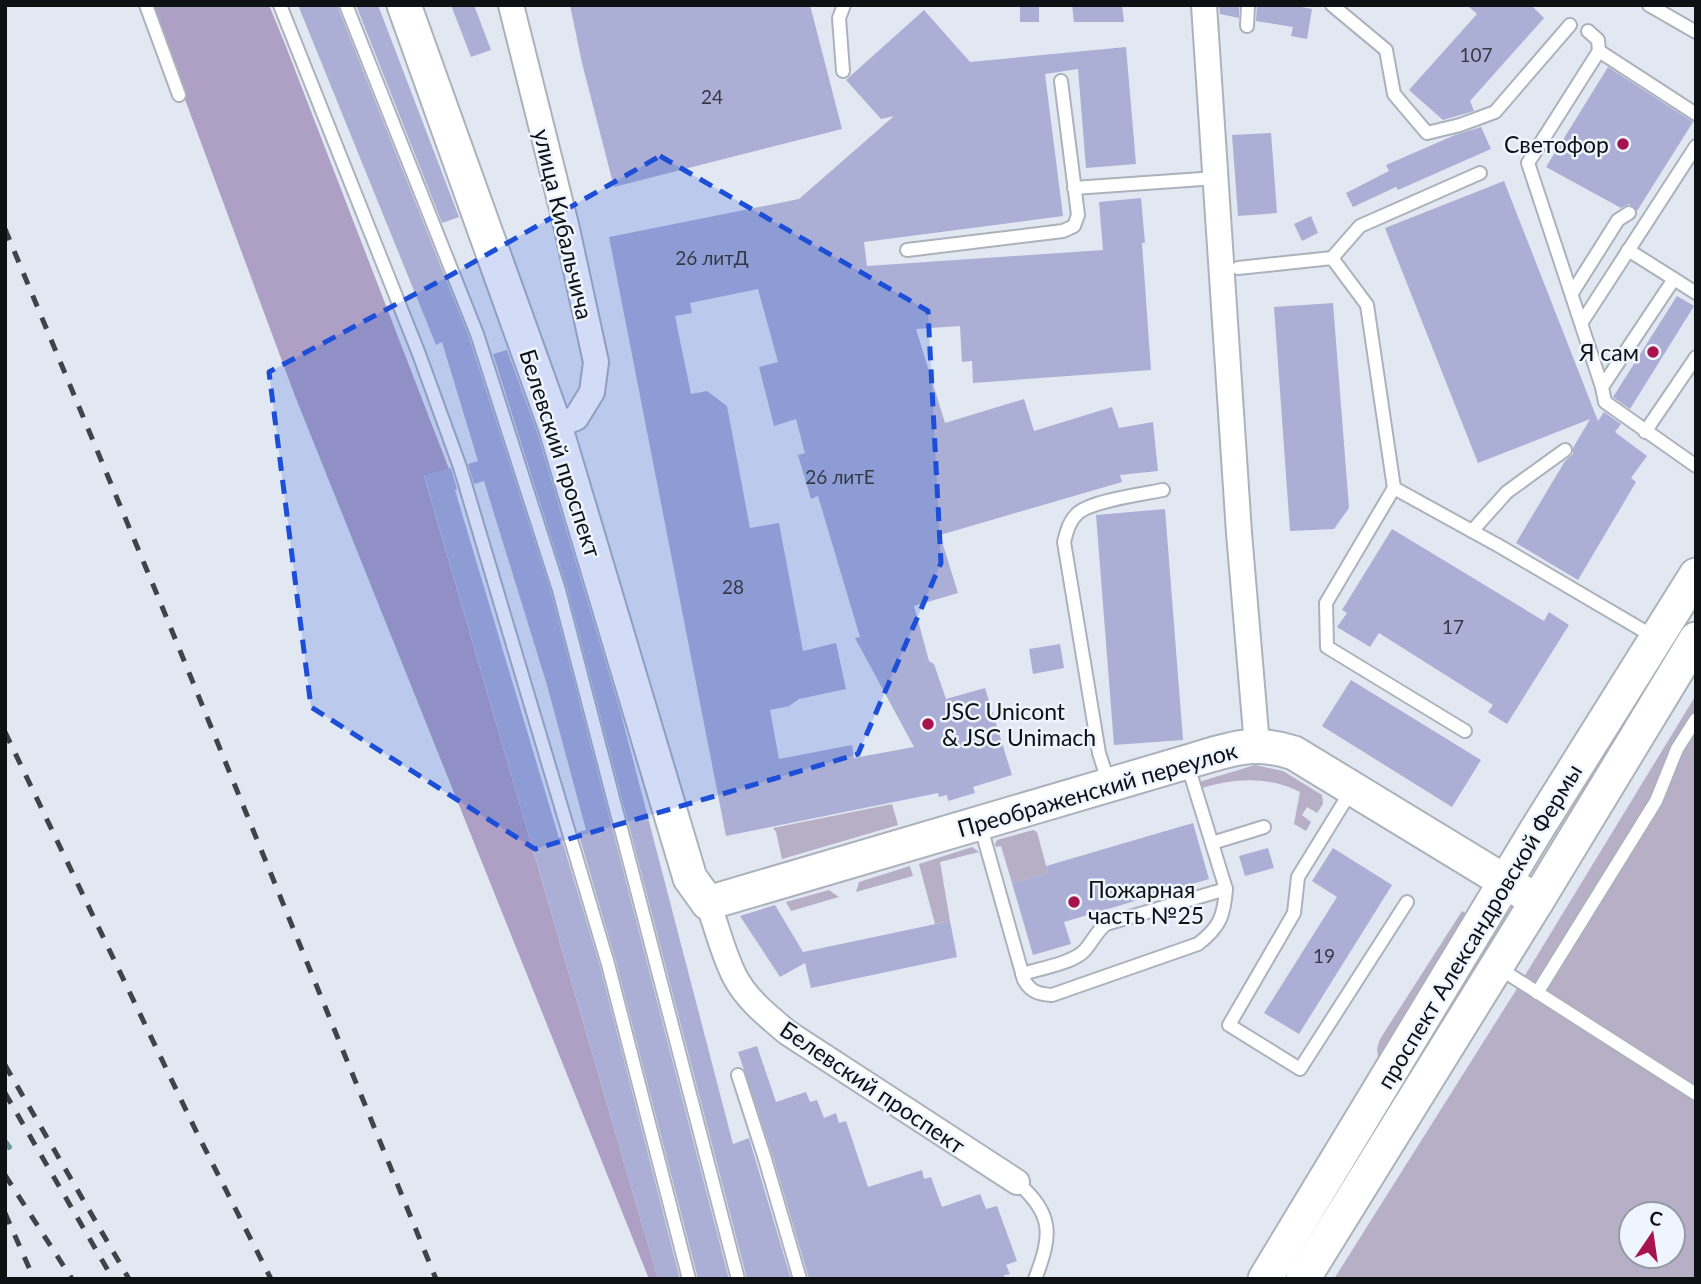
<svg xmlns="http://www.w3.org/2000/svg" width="1701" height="1284" font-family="Lato,sans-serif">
  <rect width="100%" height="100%" fill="#e1e8f2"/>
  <g fill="#b7afc6" fill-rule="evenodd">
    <path d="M1696,695V1279H1334L1518,987L1520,989L1524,977ZM1631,1214H1673V1256H1631Z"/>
    <path d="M1255,765L1283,771L1322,795L1323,804L1317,813L1307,807L1302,815L1311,822L1306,831L1294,824L1300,792C1268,776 1235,778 1202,788L1208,814L1200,784L1202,781Z"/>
    <path d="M892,804L898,825L782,859L776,832L773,828Z"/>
    <path d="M1033,830L1037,832L1048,873L1012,883L1001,846L996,847L995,844L997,840Z"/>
    <path d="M972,847L979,852L940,862L950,921L935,924L919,864Z"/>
    <path d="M910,866L913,876L856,892L859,882Z"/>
    <path d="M829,890L839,897L791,911L786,902Z"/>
    <path d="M1462,911L1468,915L1379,1064L1377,1049L1380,1039Z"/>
  </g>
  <path fill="#ada0c4" d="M150,5H269L285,44L449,469L424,476L658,1279H649L295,396Z"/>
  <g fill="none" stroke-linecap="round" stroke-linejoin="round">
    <path stroke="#6a9aa6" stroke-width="6" d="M5,1142L9,1147"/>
  </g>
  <g fill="#abafd5" fill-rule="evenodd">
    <path d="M298,5H337L469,337L551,592L729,1279H698L616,962L578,832L586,830L547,685L484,481L474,484L468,464L478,461L442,342L436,345Z"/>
    <path d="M356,5H378L459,217L442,223Z"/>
    <path d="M451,5H474L491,50L471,57Z"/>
    <path d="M570,5H810L842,129L614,187L582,63Z"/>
    <rect x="1020" y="5" width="19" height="17"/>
    <path d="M1072,5H1122L1124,22H1074Z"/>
    <path d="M1219,5H1239V18L1220,14Z"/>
    <path d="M1257,5H1291L1312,9L1307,39L1291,36L1293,27L1256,21Z"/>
    <path d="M1467,5H1531L1544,18L1470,101L1474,111L1443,120L1409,90L1477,14Z"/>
    <path d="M924,10L970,62L1126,47L1136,164L1086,168L1078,69L1045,74L1063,216L864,242L867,266L1103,250L1099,202L1141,198L1145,243H1142L1151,370L973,383L972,361L962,362L960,326L916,329L945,423L1024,399L1034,431L1112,407L1119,428L1153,422L1158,471L1120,475L1122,482L940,535L958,593L914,606L929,661L934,664L946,699L985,688L1012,775L973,787L975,793L948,801L947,795L939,797L938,793L726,836L609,237L799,199L894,116L881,119L846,80ZM758,289L778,362L759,367L774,426L796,419L805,453L798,455L811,499L818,496L860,637L855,638L914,747L854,758L852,745L779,759L770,710L789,706L799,699L846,689L836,643L803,651L779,523L750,528L727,406L707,391L691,394L675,316L692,313L690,303Z"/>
    <path d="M1608,67L1693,122L1637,211L1629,204L1621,208L1546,167Z"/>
    <path d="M1481,127L1491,149L1398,190L1396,187L1353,207L1346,193L1389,171L1386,165L1455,135Z"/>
    <path d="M1271,133L1277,213L1238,216L1232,135Z"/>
    <path d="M1504,181L1598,421L1604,412L1621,424L1615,432L1647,456L1631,478L1636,482L1578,580L1516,543L1565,461L1573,454V448L1590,419L1478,463L1385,228Z"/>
    <path d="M1311,216L1318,233L1302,241L1294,224Z"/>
    <path d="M1677,296L1694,306L1630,409L1613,397Z"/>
    <path d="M1333,303L1349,508L1334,529L1290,531L1274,307Z"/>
    <path d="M507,350L537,432L620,710L733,1144L749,1138L791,1279H747L567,588L493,354Z"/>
    <path d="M451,468L457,489L455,490L559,838L561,837L600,966L680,1279H658L424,475Z"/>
    <path d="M1165,509L1183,740L1114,745L1096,515Z"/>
    <path d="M1392,529L1544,621L1549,612L1569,625L1507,724L1488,712L1493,705L1379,633L1370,647L1337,627L1347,613L1342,610Z"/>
    <path d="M1060,644L1064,668L1033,674L1029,649Z"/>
    <path d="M1351,680L1481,760L1452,807L1322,726Z"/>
    <path d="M1193,823L1209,879L1064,922L1071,944L1033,955L1012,883L1048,873L1046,866Z"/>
    <path d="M1268,848L1274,868L1245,876L1239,856Z"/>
    <path d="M1333,848L1392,885L1299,1034L1264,1013L1337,897L1312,881Z"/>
    <path d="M775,905L803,952L950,921L957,957L811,988L805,963L780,977L740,916Z"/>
    <path d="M757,1046L776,1102L806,1092L810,1102L817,1100L824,1118L836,1113L839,1123L846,1121L868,1187L922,1170L924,1179L931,1177L942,1207L980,1194L986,1209L997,1206L1017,1261L1006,1265L1010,1274L1004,1275L1005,1279H809L773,1157L738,1052Z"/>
  </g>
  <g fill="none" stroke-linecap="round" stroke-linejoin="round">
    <g stroke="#acb2bc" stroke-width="16">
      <g id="lane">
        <path d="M146,5L179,95"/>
        <path d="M280,5L419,354L460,467L608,964L689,1279"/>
        <path d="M346,5L477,334L559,590L738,1279"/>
        <path d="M1332,5L1386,50L1394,94L1427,133L1460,125L1495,112L1570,25"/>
        <path d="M1649,5L1696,32"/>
        <path d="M1247,26L1248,5"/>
        <path d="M1588,31L1598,40L1599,51"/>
        <path d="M843,71L839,18L844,5"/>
        <path d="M1074,188L1216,178"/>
        <path d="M907,250L1063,231L1074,226L1078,215L1061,81"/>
        <path d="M1628,250L1674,279"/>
        <path d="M1332,258L1360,226L1480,173"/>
        <path d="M1238,268L1332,258L1367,305L1394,488L1501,547L1656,638"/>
        <path d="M1572,293L1618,220L1629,213"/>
        <path d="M1696,293L1674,279L1602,387L1605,402L1696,466"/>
        <path d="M1582,322L1696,146"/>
        <path d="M1602,387L1528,163L1599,51L1696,114"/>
        <path d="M1645,432L1696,357"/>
        <path d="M1394,488L1326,603L1327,647L1465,731"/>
        <path d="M1472,531L1507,492L1565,450"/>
        <path d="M1109,784L1099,753L1064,542C1067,531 1069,521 1078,513C1092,501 1142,494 1163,490"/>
        <path d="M1351,791L1298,877L1294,913L1229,1025L1300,1069L1407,902"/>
        <path d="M980,824L1024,980C1031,992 1038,994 1052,995L1198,944C1220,927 1224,916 1226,889L1187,763"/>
        <path d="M1212,843L1264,827"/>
        <path d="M1499,968L1696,1094"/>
        <path d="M1022,974C1038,969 1074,963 1085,950C1093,941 1096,932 1106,924L1226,889"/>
        <path d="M1537,993L1656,801L1677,749L1696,719"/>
        <path d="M738,1075L765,1159L800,1279"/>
        <path d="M1017,1182C1054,1215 1052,1235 1035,1279"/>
      </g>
    </g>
    <g stroke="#acb2bc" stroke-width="28">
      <g id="street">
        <path d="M511,5L567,229L596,362L592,392L576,418L555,426"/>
        <path d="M1204,5L1239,533L1257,745"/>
        <path d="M708,903C717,927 723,954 735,977C747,1000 769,1017 788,1033L1017,1182"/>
      </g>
    </g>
    <g stroke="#acb2bc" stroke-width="37">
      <g id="secondary">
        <path d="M404,5L555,426L690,878L708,903"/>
        <path d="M708,903L1187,762C1228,750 1252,739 1294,753L1537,901"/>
        <path d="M1265,1279L1537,829L1696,575"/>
        <path d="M1303,1279L1537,901L1696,639"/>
      </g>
    </g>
    <use href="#lane" stroke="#fff" stroke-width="12"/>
    <use href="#street" stroke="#fff" stroke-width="24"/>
    <use href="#secondary" stroke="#fff" stroke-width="33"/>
    <g stroke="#404448" stroke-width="5" stroke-dasharray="12 12" stroke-linecap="butt">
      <path d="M5,229L161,604L436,1279"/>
      <path d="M5,732L197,1133L271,1279"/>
      <path d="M5,1065L129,1279"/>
      <path d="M5,1093L113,1279"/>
      <path d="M5,1175L72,1279"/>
      <path d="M5,1213L34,1279"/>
    </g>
  </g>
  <path fill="#1d4ed8" fill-opacity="0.2" stroke="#1d4ed8" stroke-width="5" stroke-dasharray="14 9" stroke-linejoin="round" d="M660,156L928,311L941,563L858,754L535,849L311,707L269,372L451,275Z"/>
  <g fill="#a7134d" stroke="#eef5ff" stroke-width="2.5">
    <circle cx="1623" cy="144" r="7"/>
    <circle cx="1653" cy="352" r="7"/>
    <circle cx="928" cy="724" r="7"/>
    <circle cx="1074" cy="902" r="7"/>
  </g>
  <g text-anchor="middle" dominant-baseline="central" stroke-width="5" stroke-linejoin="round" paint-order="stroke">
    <g font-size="19" fill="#353844">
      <text x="1476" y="54">107</text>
      <text x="712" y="96">24</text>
      <text x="712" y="257">26 литД</text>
      <text x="840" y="476">26 литЕ</text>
      <text x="733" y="586">28</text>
      <text x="1453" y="626">17</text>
      <text x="1324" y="955">19</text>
    </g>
    <g font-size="23" fill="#0e1114" stroke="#eef5ff" text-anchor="end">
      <text x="1609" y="144">Светофор</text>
      <text x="1639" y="352">Я сам</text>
      <text x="942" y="711" text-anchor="start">JSC Unicont<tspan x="942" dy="26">&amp; JSC Unimach</tspan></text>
      <text x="1088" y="889" text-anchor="start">Пожарная<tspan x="1088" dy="26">часть №25</tspan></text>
    </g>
    <g font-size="23" fill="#0e1114" stroke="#eef5ff">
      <text transform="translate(564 224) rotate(77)">улица Кибальчича</text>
      <text transform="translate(561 453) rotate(72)">Белевский проспект</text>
      <text transform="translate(1097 789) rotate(-16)">Преображенский переулок</text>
      <text transform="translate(1479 926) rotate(-59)">проспект Александровской Фермы</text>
      <text transform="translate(873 1087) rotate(34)">Белевский проспект</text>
    </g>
  </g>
  <rect width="1701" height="1284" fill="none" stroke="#0e1114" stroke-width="14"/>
  <g transform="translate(1652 1235) rotate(13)"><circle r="33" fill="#eef5ff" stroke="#949aa1" stroke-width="2"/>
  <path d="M0-5L12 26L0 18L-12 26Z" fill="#a7134d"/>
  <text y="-10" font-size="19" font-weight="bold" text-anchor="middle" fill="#0e1114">С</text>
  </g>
</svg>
